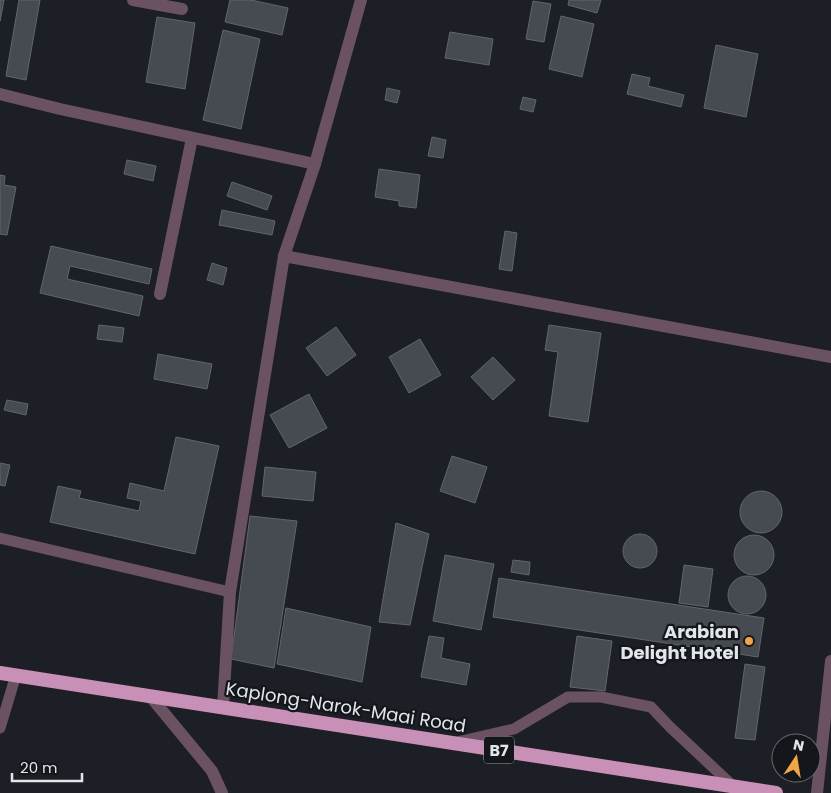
<svg xmlns="http://www.w3.org/2000/svg" width="831" height="793" font-family="Poppins,sans-serif">
  <rect width="100%" height="100%" fill="#1c1f25"/>
  <g fill="#464a51" stroke="#62656d">
    <path d="M0,0H4L0,21Z"/>
    <path d="M19,0H40L26,80L6,76Z"/>
    <path d="M230,0H251L288,8L282,35L225,22Z"/>
    <path d="M569,0H601L597,13L568,5Z"/>
    <path d="M533,1L551,4L544,42L526,39Z"/>
    <path d="M561,16L594,24L582,77L549,69Z"/>
    <path d="M157,17L195,23L185,89L146,82Z"/>
    <path d="M223,30L260,39L241,129L203,120Z"/>
    <path d="M450,32L493,39L489,65L445,58Z"/>
    <path d="M716,45L758,54L746,117L704,108Z"/>
    <path d="M632,74L650,78L648,86L684,95L681,107L627,94Z"/>
    <path d="M387,88L400,91L397,103L385,100Z"/>
    <path d="M523,97L536,100L533,112L520,109Z"/>
    <path d="M432,137L446,140L443,158L428,156Z"/>
    <path d="M127,160L156,166L153,181L124,174Z"/>
    <path d="M379,169L420,175L416,208L399,206V201L375,197Z"/>
    <path d="M0,175L5,176L4,185L16,187L7,235L0,234Z"/>
    <path d="M232,182L272,196L267,210L227,196Z"/>
    <path d="M222,210L275,221L272,235L219,225Z"/>
    <path d="M505,231L517,233L512,271L499,269Z"/>
    <path d="M51,246L152,269L149,284L70,266L67,279L143,296L139,316L40,293Z"/>
    <path d="M212,263L227,268L223,285L207,280Z"/>
    <path d="M99,325L124,328L122,342L97,339Z"/>
    <path d="M549,325L601,333L588,422L549,416L558,352L545,350Z"/>
    <path d="M336,327L356,355L327,376L306,348Z"/>
    <path d="M420,339L441,375L409,393L389,357Z"/>
    <path d="M158,354L212,364L207,389L154,379Z"/>
    <path d="M493,357L515,380L493,400L471,377Z"/>
    <path d="M309,394L327,428L289,448L270,415Z"/>
    <path d="M7,400L28,404L26,415L4,410Z"/>
    <path d="M176,437L219,446L195,554L50,522L58,486L81,491L79,498L139,511L141,501L127,498L130,483L164,491Z"/>
    <path d="M452,456L487,467L475,503L440,491Z"/>
    <path d="M0,463L10,465L5,486L0,485Z"/>
    <path d="M265,467L316,472L313,501L262,496Z"/>
    <circle cx="761" cy="512" r="21"/>
    <path d="M250,516L297,521L274,668L231,659Z"/>
    <path d="M396,523L429,534L410,625L379,622Z"/>
    <circle cx="640" cy="551" r="17"/>
    <circle cx="754" cy="555" r="20"/>
    <path d="M445,555L494,564L481,630L433,621Z"/>
    <path d="M513,560L530,562L529,575L511,572Z"/>
    <path d="M684,565L713,569L708,607L679,603Z"/>
    <circle cx="747" cy="595" r="19"/>
    <path d="M499,578L764,618L758,657L493,617Z"/>
    <path d="M286,608L371,627L362,682L277,664Z"/>
    <path d="M429,636L444,638L441,658L470,664L466,685L421,677Z"/>
    <path d="M577,636L612,641L605,691L570,687Z"/>
    <path d="M745,664L765,667L755,740L735,738Z"/>
  </g>
  <g fill="none" stroke-linecap="round" stroke-linejoin="round">
    <g stroke="#6b5263" stroke-width="11">
      <path d="M0,538L230,592"/>
      <path d="M0,728L16,675"/>
      <path d="M457,742L514,729L568,697H601L651,707L670,727L734,787"/>
    </g>
    <g stroke="#6b5263" stroke-width="12">
      <path d="M133,0L182,9"/>
      <path d="M0,94L60,109L315,164"/>
      <path d="M284,256L831,357"/>
      <path d="M160,294L192,138"/>
      <path d="M150,696L212,771L222,793"/>
      <path d="M223,707L230,592L284,256L315,164L361,0"/>
      <path d="M817,793L831,661"/>
    </g>
    <path stroke="#c890b6" stroke-width="14" d="M0,673L776,793"/>
  </g>
  <circle fill="#f2a541" stroke="#13161b" stroke-width="2" cx="749" cy="641" r="5"/>
  <g text-anchor="middle" dominant-baseline="central" stroke-width="4.5" stroke-linejoin="round" paint-order="stroke">
    <rect fill="#13161b" stroke="#a4a7ab" stroke-width="1" x="484" y="736.5" width="30" height="27" rx="4"/>
    <g font-size="16" font-weight="bold" fill="#e2e5e9">
      <text x="499" y="750">B7</text>
    </g>
    <g font-size="18" font-weight="bold" fill="#e2e5e9" stroke="#13161b" text-anchor="end">
      <text x="739" y="631">Arabian<tspan x="739" dy="21">Delight Hotel</tspan></text>
    </g>
    <g font-size="18" fill="#e2e5e9" stroke="#13161b">
      <text transform="translate(346 707) rotate(9)">Kaplong-Narok-Maai Road</text>
    </g>
  </g>
  <g transform="translate(796 758) rotate(12)"><circle r="24" fill="#13161b" stroke="#66696d"/>
  <path d="M0-4L9 19L0 12L-9 19Z" fill="#f2a541"/>
  <text y="-8" font-size="14" font-weight="bold" text-anchor="middle" fill="#e2e5e9">N</text>
  </g>
  <path d="M12 773v8h70v-8" fill="none" stroke="#e2e5e9" stroke-width="2.5"/>
  <text x="20" y="773" font-size="15" fill="#e2e5e9" stroke="#13161b" stroke-width="4" paint-order="stroke">20 m</text>
</svg>
